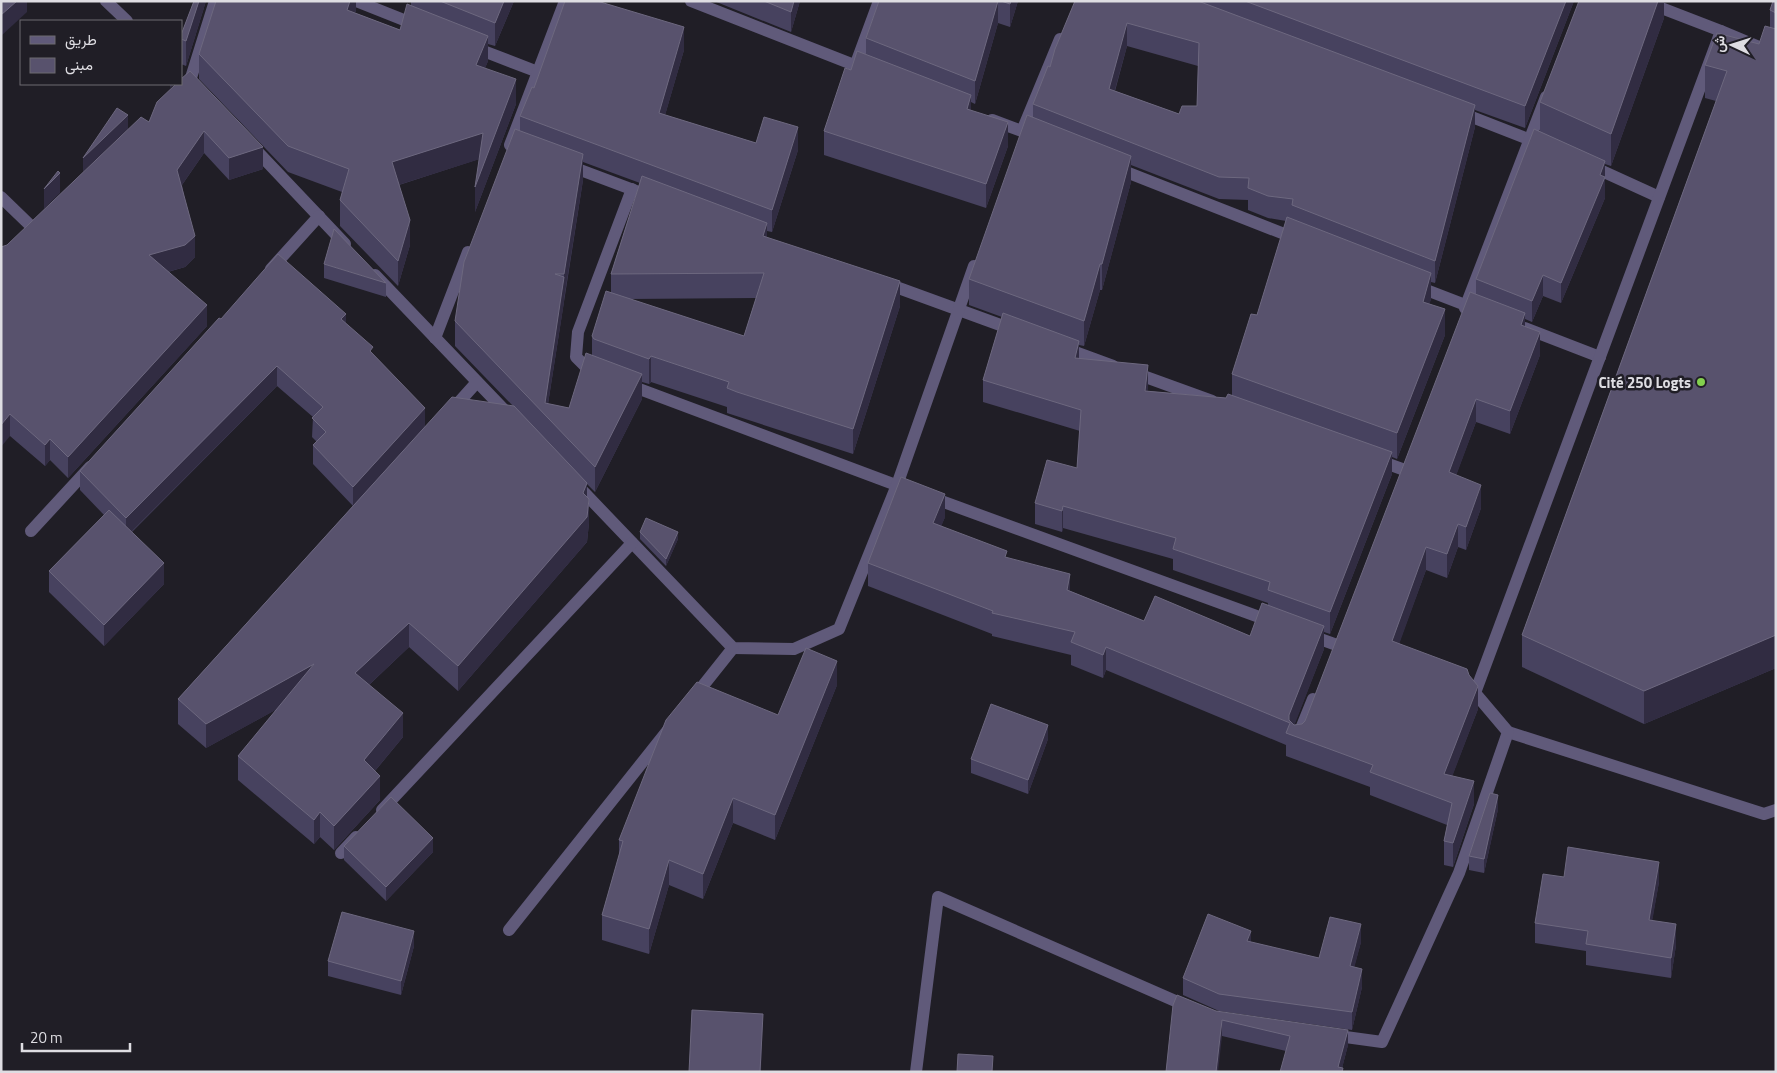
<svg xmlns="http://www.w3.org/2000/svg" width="1777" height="1073" font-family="'Titillium Web',Vazirmatn,sans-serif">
  <rect width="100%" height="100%" fill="#201e26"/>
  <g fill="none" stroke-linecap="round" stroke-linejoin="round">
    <g stroke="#605a7a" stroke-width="12">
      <path d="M106,1L127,21"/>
      <path d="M356,1L419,26"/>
      <path d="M691,1L867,70"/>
      <path d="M1643,1L1721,31L1776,54"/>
      <path d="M473,47L538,72"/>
      <path d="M855,66L879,1"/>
      <path d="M184,87L190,81L215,1"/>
      <path d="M1459,112L1536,142"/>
      <path d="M992,120L1030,134"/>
      <path d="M1022,131L1060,39"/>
      <path d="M510,145L565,1"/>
      <path d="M252,146L345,244"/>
      <path d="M567,165L639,192"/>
      <path d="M1591,166L1659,197"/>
      <path d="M1116,168L1297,239"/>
      <path d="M1,197L34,229"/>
      <path d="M271,269L319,216"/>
      <path d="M375,275L510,416"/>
      <path d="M885,283L1014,330"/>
      <path d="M1416,286L1481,311"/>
      <path d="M1465,308L1546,97"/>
      <path d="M1525,328L1600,357"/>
      <path d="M435,338L468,252"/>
      <path d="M1064,348L1113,366"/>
      <path d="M1132,372L1212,401"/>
      <path d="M595,373L590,371L576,357L578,332L632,189"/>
      <path d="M626,384L904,488"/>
      <path d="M451,411L477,382"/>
      <path d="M1377,460L1402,469"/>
      <path d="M576,484L733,648L794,649L839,629L897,485L974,266"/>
      <path d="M930,497L1273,622"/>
      <path d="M31,531L90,467"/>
      <path d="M1309,635L1334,644"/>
      <path d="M694,697L733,648"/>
      <path d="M1508,732L1764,814L1776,810"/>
      <path d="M1298,736L1313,699"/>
      <path d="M382,810L632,543"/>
      <path d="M341,853L356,837"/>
      <path d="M509,930L668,730"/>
      <path d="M1331,1035L1382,1042L1459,873L1508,732L1475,693L1721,31"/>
      <path d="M916,1072L938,897L1189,1007"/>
    </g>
  </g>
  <g fill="#47425f" fill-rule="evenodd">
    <path d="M194,1H206L186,66L181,64V35Z"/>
    <path d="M356,1V10L355,13L400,30L411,6V1H514L495,46L488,44V61L485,68L516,104L475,212L479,159L399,185L410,245L398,286L340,226V200L342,192L288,172L199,79V54Z"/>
    <path d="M714,1H800L791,32Z"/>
    <path d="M879,1H1018L1010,27L998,23L975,104L971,102V110L1008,146L986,208L824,155V131L851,70L866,54V38Z"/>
    <path d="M1075,1H1574L1525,128L1475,110V127L1435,283L1431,282V299L1429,304L1445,335L1397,459L1392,457V474L1330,634L1324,632V649L1294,725L1302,724L1305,721L1476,294V279L1540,132V102L1664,1V18L1611,166L1605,164V198L1561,303L1543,296L1532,322L1525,319V327L1540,355L1510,434L1476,422L1456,475L1481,508L1466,550L1458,547L1447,578L1426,570L1399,643L1478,709L1452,776L1474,804L1453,867L1444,865V841L1447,825L1370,795V787L1286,756V745L1106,670L1103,678L1071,665V655L992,636V634L868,586V563L945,517L941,526L1007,558L1070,591L1144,621L1250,636L1268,605V603L1173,570V559L1063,528L1062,532L1035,524V503L1077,468L1080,431L983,402V380L1002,317L969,305V279L1033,118V104L1050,67ZM1127,46L1198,66L1197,106L1179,114L1115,91ZM1131,165L1219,199L1248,200V210L1268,218L1286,221L1257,315L1232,374V395L1226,398L1147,391L1148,387L1079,359V345L1084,346L1100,290H1102L1131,182Z"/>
    <path d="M1776,1V668L1644,724L1522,667V635L1716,101L1705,98V65L1759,44L1770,28V10Z"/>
    <path d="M684,50L665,115L756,143L798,150L772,232L767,231V238L900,306L853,454L727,413V407L651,382L649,384L642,382V399L595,492L587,484V497L589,523L587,542L458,691L409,647L369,685L403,737L375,771L380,800L334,850L320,837L314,844L238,780V756L277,709L206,748L178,724V699L353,506L313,464V445L317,442L312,437L313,417L277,386L132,532L164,584L104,646L49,592V571L104,515L80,490V471L221,319L346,324L373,354L425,427L513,406L455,346V321L520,131V116L534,88ZM583,162L640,183L611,274V293L592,336V355L569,408L548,404L583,180ZM756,298L744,336L629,299Z"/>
    <path d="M190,71L263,169L229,180L204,153L182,185L195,257L185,267L168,272L207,326L68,478L50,460L45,466L10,436L7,245L149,122Z"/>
    <path d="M324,264L386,283V297L324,278Z"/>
    <path d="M640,532L678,539L666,566L640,539Z"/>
    <path d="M837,685L775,840L733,823L703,899L669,885L649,954L602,940V915L619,857V840L778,715Z"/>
    <path d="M1048,739L1028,794L971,773V759Z"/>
    <path d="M1498,809L1484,873L1469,870V856Z"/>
    <path d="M344,846L433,852L386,901L344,860Z"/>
    <path d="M1564,877L1659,882L1652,920L1676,945L1671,978L1586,965V951L1535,943V923Z"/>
    <path d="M1251,942L1319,958L1361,942L1354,967L1362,987L1352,1030L1219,1011L1183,995V978Z"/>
    <path d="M414,946L401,995L328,976V961Z"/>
    <path d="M1216,1011L1348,1045L1342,1068L1343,1072L1286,1051L1222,1036Z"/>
  </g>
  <g fill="#312c42">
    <path d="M17,1H27V12L1,36V15Z"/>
    <path d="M199,1H206L186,66V41Z"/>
    <path d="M350,1H356V10L347,35V10Z"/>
    <path d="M504,1H514L495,46V23Z"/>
    <path d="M794,1H800L791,32V12Z"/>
    <path d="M998,1V23L975,104V81Z"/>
    <path d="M1011,1H1018L1010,27V4Z"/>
    <path d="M1566,1H1574L1525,128V106Z"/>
    <path d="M1658,1H1664V18L1611,166V134Z"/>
    <path d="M1127,23V46L1109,111V89Z"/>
    <path d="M684,27V50L659,136V113Z"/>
    <path d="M488,36V61L476,90V65Z"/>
    <path d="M516,79V104L475,212V187Z"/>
    <path d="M170,84H175L170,88Z"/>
    <path d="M971,95V119L967,109Z"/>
    <path d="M1475,105V127L1435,283V261Z"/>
    <path d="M128,115V129L83,172V158Z"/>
    <path d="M1008,122V146L986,208V184Z"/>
    <path d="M798,127V150L772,232V210Z"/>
    <path d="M204,131V153L177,192V170Z"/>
    <path d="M483,133V158L392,187V162Z"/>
    <path d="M263,147V169L229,180V158Z"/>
    <path d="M583,154V180L564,299V274Z"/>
    <path d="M1131,156V182L1102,290V264Z"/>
    <path d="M1605,161V198L1561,303V283Z"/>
    <path d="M60,173V193L44,209V189Z"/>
    <path d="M410,220V245L398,286V261Z"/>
    <path d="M767,223V248L763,236Z"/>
    <path d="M195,236V257L185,267L149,277V255Z"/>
    <path d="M1100,264V290L1084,346V321Z"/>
    <path d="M1431,273V299L1423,328V302Z"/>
    <path d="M1543,275V296L1532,322V301Z"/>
    <path d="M564,277V302L546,416L545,403Z"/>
    <path d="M900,281V306L853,454V429Z"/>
    <path d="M207,305V326L68,478V457Z"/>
    <path d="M1445,309V335L1397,459V433Z"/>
    <path d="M1525,313V337L1521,325Z"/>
    <path d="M346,314V333L341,319Z"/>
    <path d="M1540,332V355L1510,434V411Z"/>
    <path d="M1079,341V362L1075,358Z"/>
    <path d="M651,356V382L649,384V359Z"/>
    <path d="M1148,365V387L1145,413V391Z"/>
    <path d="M277,366V386L126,537V518Z"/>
    <path d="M642,374V399L595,492V467Z"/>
    <path d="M1476,399V422L1449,495V472Z"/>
    <path d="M425,408V427L353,506V487Z"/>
    <path d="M10,414V436L1,447V425Z"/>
    <path d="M50,439V460L45,466V445Z"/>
    <path d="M1392,452V474L1330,634V612Z"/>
    <path d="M587,483V508L583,493Z"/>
    <path d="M1481,485V508L1466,550V527Z"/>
    <path d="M945,494V517L933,547V523Z"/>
    <path d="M589,499V523L587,542L458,691V666Z"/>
    <path d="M1063,506V528L1062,532V511Z"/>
    <path d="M1458,524V547L1447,578V554Z"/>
    <path d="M678,532V539L666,566V559Z"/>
    <path d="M1426,547V570L1392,664V641Z"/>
    <path d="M164,563V584L104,646V625Z"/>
    <path d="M1070,574V597L1067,590Z"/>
    <path d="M409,623V647L355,698V673Z"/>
    <path d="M1324,626V649L1291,734L1289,723V715Z"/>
    <path d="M1776,635V668L1644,724V691Z"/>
    <path d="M1106,647V670L1103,678V655Z"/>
    <path d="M837,661V685L775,840V815Z"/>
    <path d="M314,664V689L206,748V724Z"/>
    <path d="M1478,686V709L1444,798V774Z"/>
    <path d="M403,713V737L364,784V760Z"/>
    <path d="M1048,725V739L1028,794V780Z"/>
    <path d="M380,776V800L334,850V826Z"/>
    <path d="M1474,781V804L1453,867V843Z"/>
    <path d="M1498,795V809L1484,873V859Z"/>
    <path d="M733,798V823L703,899V874Z"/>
    <path d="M320,812V837L314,844V820Z"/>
    <path d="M433,838V852L386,901V887Z"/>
    <path d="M669,860V885L649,954V929Z"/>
    <path d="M1659,862V882L1649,940V920Z"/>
    <path d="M1361,924V942L1350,984V966Z"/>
    <path d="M1676,924V945L1671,978V958Z"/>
    <path d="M414,931V946L401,995V981Z"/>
    <path d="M1251,931V949L1247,941Z"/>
    <path d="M1362,969V987L1352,1030V1012Z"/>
    <path d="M763,1014L761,1072H760Z"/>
    <path d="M1222,1020V1036L1218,1072H1216Z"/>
    <path d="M1348,1030V1045L1341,1072L1338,1067Z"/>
  </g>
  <g fill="#58526d" stroke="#6d687f" fill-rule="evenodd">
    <path d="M1,1H17L1,15Z"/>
    <path d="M194,1H199L186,41L181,39V35Z"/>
    <path d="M216,1H350L347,10L400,30L407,4L488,36L476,65L516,79L475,187L483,133L392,162L410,220L398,261L340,200L349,169L288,146L199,54Z"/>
    <path d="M440,1H504L495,23Z"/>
    <path d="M565,1H597L684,27L659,113L756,143L764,117L798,127L772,210L520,116L532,87L534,88Z"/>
    <path d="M764,1H794L791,12Z"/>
    <path d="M879,1H998L975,81L866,38Z"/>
    <path d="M1001,1H1011L1010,4Z"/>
    <path d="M1075,1H1198L1475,105L1435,261L1292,205L1293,199L1268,196L1248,188L1249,178L1219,177L1033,104L1048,66L1050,67L1055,49ZM1127,23L1199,43L1197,106H1182L1179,114L1109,89Z"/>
    <path d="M1245,1H1566L1525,106Z"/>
    <path d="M1579,1H1658L1611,134L1540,102Z"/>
    <path d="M1773,1H1776V13L1770,10Z"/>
    <path d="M1765,26L1776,29V635L1644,691L1522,635L1727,71L1705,65L1717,33L1759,44Z"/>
    <path d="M857,51L971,95L967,109L1008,122L986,184L824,131L845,68L851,70Z"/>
    <path d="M190,71L263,147L229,158L204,131L177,170L195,236L185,245L149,255L207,305L68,457L50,439L45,445L10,414L1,425V247L7,245L141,117L149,122L157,102L176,84H181V79Z"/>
    <path d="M117,108L128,115L83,158Z"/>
    <path d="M1027,115L1131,156L1102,264H1100L1084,321L969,279Z"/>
    <path d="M515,129L583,154L564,274H555L564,277L545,403L569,408L586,353L642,374L595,467L455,321L464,262Z"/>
    <path d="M1534,129L1605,161L1600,175L1605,177L1561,283L1543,275L1532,301L1476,279Z"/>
    <path d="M58,171L60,173L44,189Z"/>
    <path d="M642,176L767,223L763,236L900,281L853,429L737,392L727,388L729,382L651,356L649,359L594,339L592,336L606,291L744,336L764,273L611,274Z"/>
    <path d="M1287,217L1431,273L1423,302L1445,309L1397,433L1232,374L1251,314L1257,315Z"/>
    <path d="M334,229L386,283L324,264Z"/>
    <path d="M278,254L346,314L341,319L373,347L370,351L425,408L353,487L313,445L326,432L312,418L323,407L277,366L126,518L80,471L219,318L221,319Z"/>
    <path d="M1470,292L1525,313L1521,325L1540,332L1510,411L1476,399L1449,472L1481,485L1466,527L1458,524L1447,554L1426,547L1392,641L1467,669L1469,675L1478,686L1444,774L1474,781L1453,843L1444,841L1452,803L1370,772L1373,765L1286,733L1290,723L1106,647L1103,655L1071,642L1075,632L992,613L993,611L868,563L901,477L945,494L933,523L1007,551L1005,557L1070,574L1067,590L1144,621L1155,596L1250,636L1262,603L1324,626L1289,715V720L1294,725L1302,724L1305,721Z"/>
    <path d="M1003,313L1079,341L1075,358L1148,365L1145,391L1226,398L1228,394L1392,452L1330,612L1268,590L1270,582L1173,549L1176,538L1063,506L1062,511L1035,503L1047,460L1077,468L1081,410L983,380Z"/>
    <path d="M452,397L514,406L587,483L583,493L589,499L587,517L458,666L409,623L355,673L403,713L364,760L380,776L334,826L320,812L314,820L238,756L314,664L206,724L178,699Z"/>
    <path d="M109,510L164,563L104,625L49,571Z"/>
    <path d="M646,518L678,532L666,559L640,532Z"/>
    <path d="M806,648L837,661L775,815L733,798L703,874L669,860L649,929L602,915L623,841L619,840L666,720L697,682L778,715Z"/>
    <path d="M991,704L1048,725L1028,780L971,759Z"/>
    <path d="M1490,793L1498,795L1484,859L1469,856Z"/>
    <path d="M391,797L433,838L386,887L344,846Z"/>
    <path d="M1568,847L1659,862L1649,920L1676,924L1671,958L1586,944L1588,931L1535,923L1543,874L1564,877Z"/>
    <path d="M342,912L414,931L401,981L328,961Z"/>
    <path d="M1208,914L1251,931L1247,941L1319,958L1330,917L1361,924L1350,966L1362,969L1352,1012L1219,994L1183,978Z"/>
    <path d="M1177,995L1216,1011L1348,1030L1338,1067L1343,1068L1342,1072H1280L1290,1036L1222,1020L1216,1072H1166L1173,1005Z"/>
    <path d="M692,1010L763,1014L760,1072H689Z"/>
    <path d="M958,1054L993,1056L992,1072H957Z"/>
  </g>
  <circle fill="#83d04e" stroke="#201e26" stroke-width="2" cx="1701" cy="382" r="5"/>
  <g text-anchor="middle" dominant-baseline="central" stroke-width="5" stroke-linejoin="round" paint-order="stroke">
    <g font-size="15" font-weight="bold" fill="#dedde2" stroke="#201e26" text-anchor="end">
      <text x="1691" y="382">Cité 250 Logts</text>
    </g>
  </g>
  <rect width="1777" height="1073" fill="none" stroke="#dedde2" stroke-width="5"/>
  <rect x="20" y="20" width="162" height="65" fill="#201e26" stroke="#6c6a71"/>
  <rect x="30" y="36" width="25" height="8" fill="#605a7a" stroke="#6c6a71"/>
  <text x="65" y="45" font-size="15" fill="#dedde2">طريق</text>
  <rect x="30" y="58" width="25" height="15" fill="#58526d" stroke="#6c6a71"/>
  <text x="65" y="70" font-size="15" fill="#dedde2">مبنى</text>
  <g transform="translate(1732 45) rotate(274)" stroke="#201e26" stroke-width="4" paint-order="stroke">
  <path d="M0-4L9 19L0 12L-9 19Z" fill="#dedde2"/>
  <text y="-8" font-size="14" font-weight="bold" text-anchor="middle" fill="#dedde2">ش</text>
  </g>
  <path d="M22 1043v8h108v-8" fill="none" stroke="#dedde2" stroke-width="2.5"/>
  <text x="30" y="1043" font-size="15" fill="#dedde2" stroke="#201e26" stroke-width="4" paint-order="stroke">20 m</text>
</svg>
